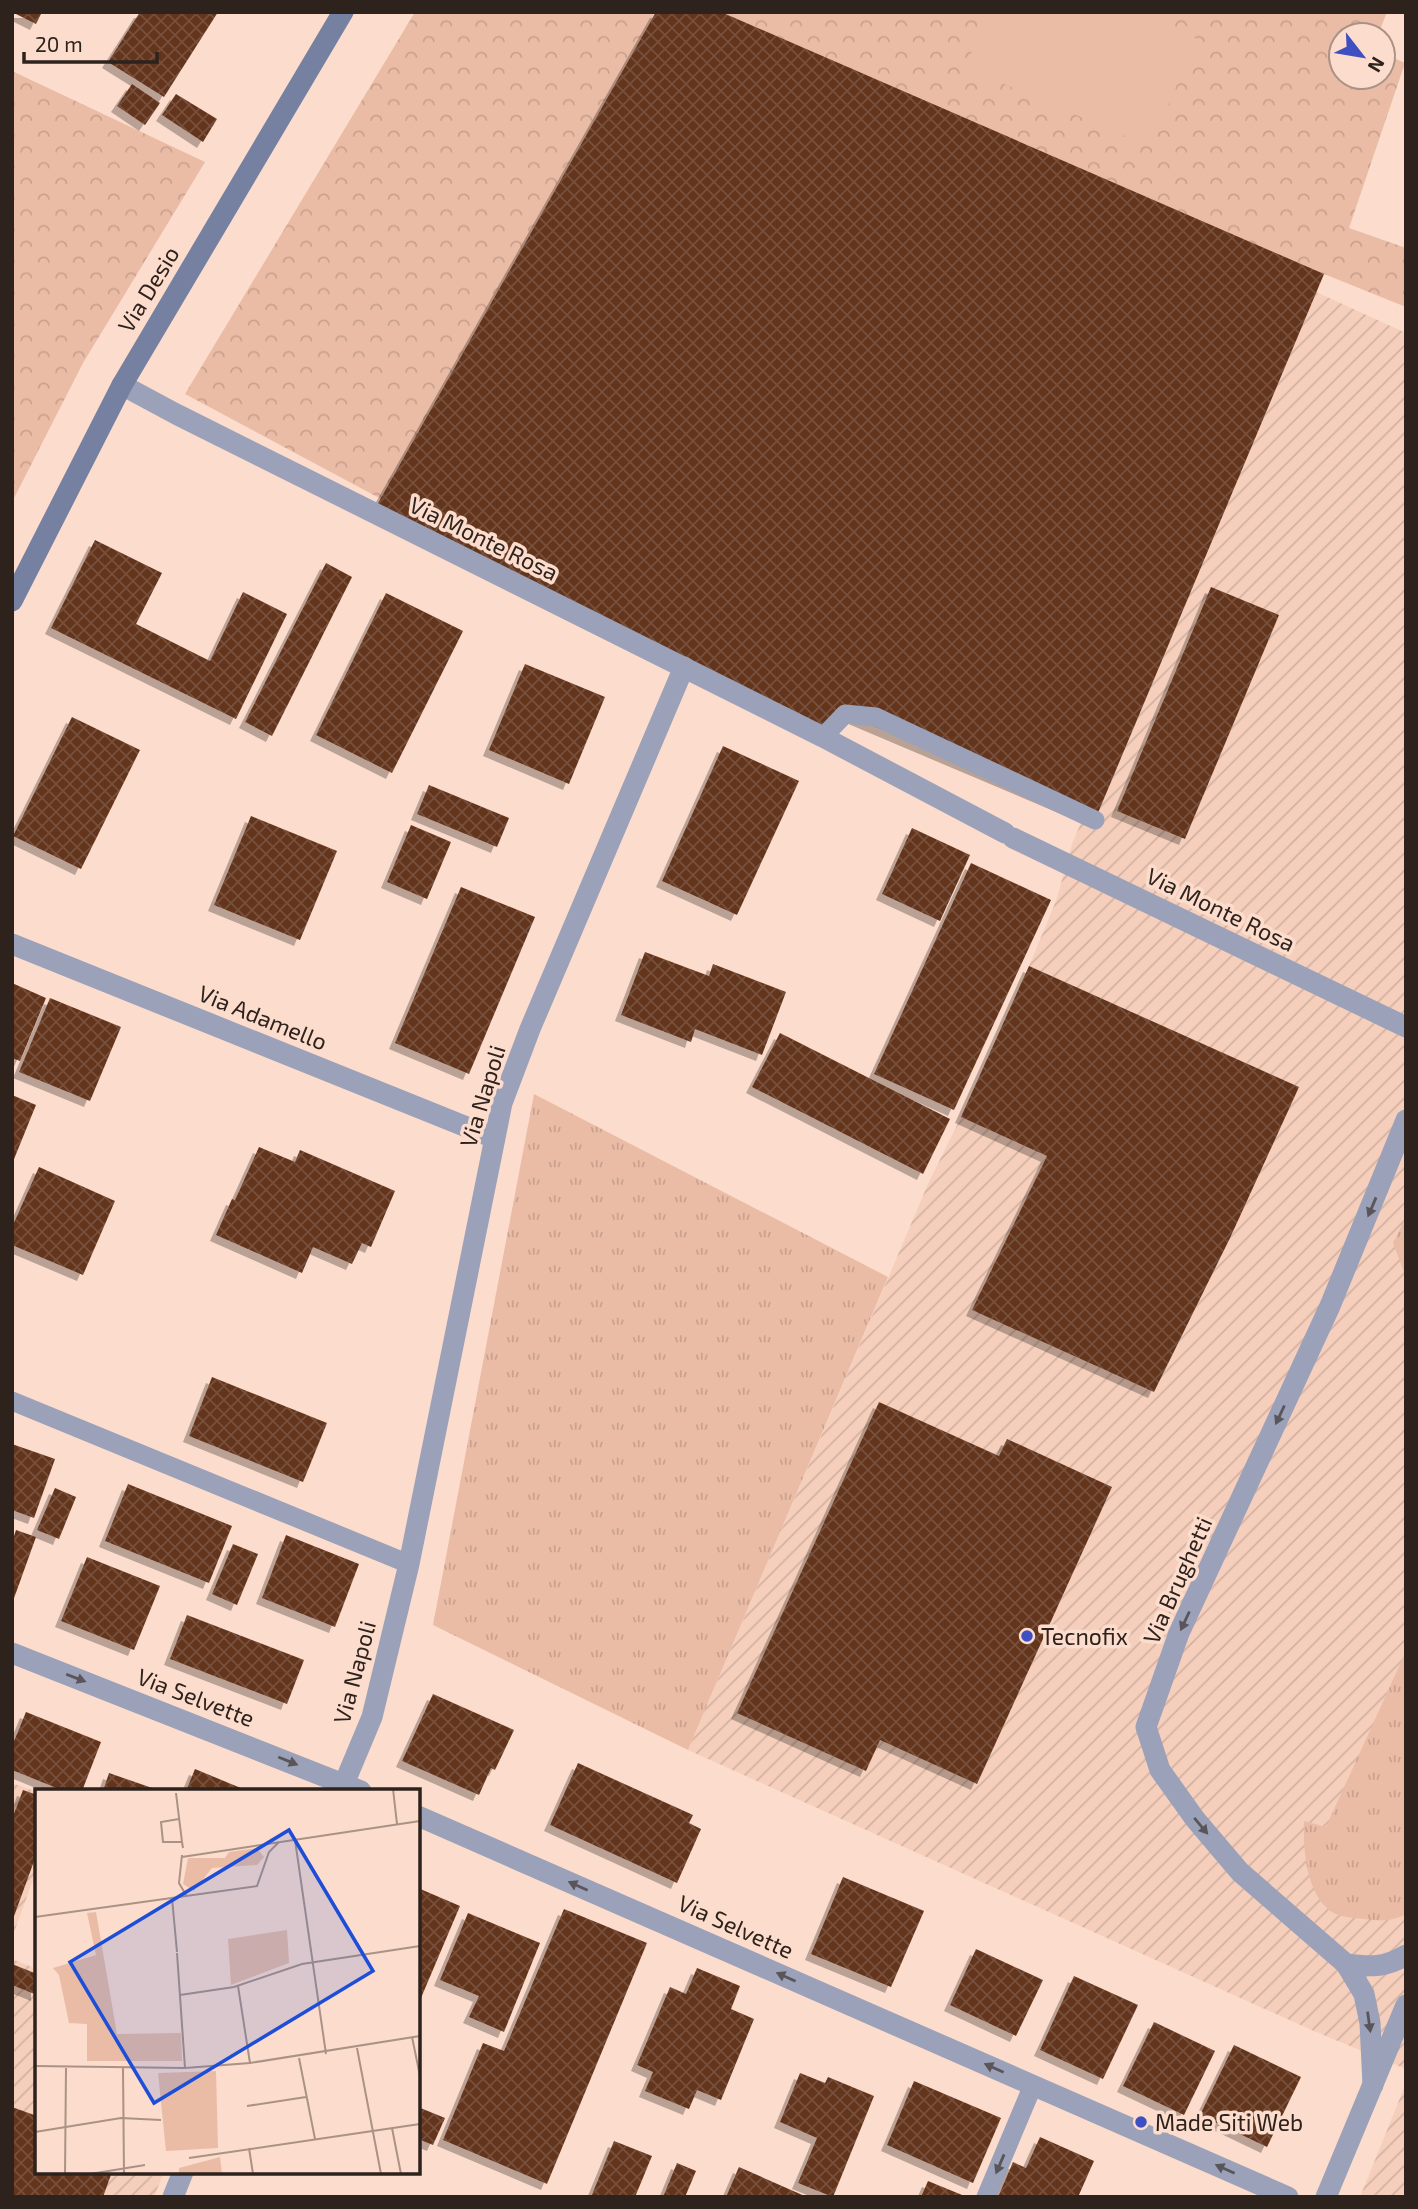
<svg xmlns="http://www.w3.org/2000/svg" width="1418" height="2209" font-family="'Exo 2',sans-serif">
  <defs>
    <pattern id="industrial-furrows" width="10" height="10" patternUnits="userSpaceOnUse" patternTransform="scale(1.75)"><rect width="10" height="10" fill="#f6cfbc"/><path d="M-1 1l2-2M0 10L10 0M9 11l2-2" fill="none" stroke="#d3b1a1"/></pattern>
    <pattern id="grass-tufts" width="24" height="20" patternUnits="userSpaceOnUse" patternTransform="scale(1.75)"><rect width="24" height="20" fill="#eabca6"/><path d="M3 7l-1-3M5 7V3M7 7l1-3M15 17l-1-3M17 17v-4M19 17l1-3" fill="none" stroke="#c9a18e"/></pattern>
    <pattern id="park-crowns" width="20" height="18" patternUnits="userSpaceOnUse" patternTransform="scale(1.75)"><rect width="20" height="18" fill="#eabca6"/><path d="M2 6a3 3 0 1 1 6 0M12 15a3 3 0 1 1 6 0" fill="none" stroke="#c9a18e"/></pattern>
    <pattern id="building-cross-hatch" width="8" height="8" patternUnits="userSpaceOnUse" patternTransform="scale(1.75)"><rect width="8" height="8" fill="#64351d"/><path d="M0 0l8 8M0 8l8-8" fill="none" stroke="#76503d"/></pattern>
    <filter id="shadow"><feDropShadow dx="-6" dy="6" stdDeviation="0" flood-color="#0004"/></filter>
  </defs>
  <rect width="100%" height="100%" fill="#fcdccc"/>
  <g fill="url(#industrial-furrows)">
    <path d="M1316,292L1406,333V2069L1316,2032L688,1750L928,1184L961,1117L1029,966L1056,901L1073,841Z"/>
    <path d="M12,1783L37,1792V1869L12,1938Z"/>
    <path d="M12,1959L37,1969V2172H164L154,2197H12Z"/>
    <path d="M1406,2083V2197H1360Z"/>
  </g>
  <g fill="url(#grass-tufts)">
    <path d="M534,1094L888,1277L688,1750L433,1625Z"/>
    <path d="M1406,1217V1277L1393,1243Z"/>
    <path d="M1406,1651V1914C1392,1922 1378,1921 1364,1919C1354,1918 1340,1917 1332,1912C1306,1895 1303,1849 1304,1821L1326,1827Z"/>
  </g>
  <g fill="url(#park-crowns)">
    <path d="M415,12H1387L1378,35H1341V77H1383V53L1405,63L1349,228L1406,248V307L1324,274L676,30L398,508L185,394Z"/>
    <path d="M12,71L205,162L83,363L12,502Z"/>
  </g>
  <path fill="#eabca6" d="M989,12H1136L1197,39L1150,147L965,67Z"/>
  <g fill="url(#building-cross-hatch)" filter="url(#shadow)">
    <path d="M12,12H42L36,24Z"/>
    <path d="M140,12H218L164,97L108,62Z"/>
    <path d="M656,12H721L1324,274L1095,820L845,714L823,737L373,512Z"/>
    <path d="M132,84L160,103L145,125L117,106Z"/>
    <path d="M176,94L217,119L203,142L162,115Z"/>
    <path d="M95,540L162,573L136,624L210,661L243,592L287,614L236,719L51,628Z"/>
    <path d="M326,563L352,577L272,736L245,722Z"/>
    <path d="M1211,587L1279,615L1185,839L1117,811Z"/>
    <path d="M386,593L463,631L392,773L316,735Z"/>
    <path d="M525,664L605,697L569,784L489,750Z"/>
    <path d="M72,717L140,750L81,869L13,836Z"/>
    <path d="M723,746L799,781L737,915L662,881Z"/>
    <path d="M429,785L509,818L497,847L417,814Z"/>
    <path d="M251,816L337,851L300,940L214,905Z"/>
    <path d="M411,825L451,842L427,899L387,882Z"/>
    <path d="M912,828L970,855L940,921L882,894Z"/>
    <path d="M971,863L1051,900L954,1110L874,1074Z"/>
    <path d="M461,887L535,917L469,1074L395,1043Z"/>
    <path d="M645,952L709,976L713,964L786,992L762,1055L695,1029L691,1042L621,1015Z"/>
    <path d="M1029,966L1299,1087L1230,1238L1154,1392L972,1310L1047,1156L961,1117Z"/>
    <path d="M12,983L46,998L20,1061L12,1058Z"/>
    <path d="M50,998L121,1027L90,1101L19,1072Z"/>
    <path d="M780,1033L950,1119L923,1174L752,1087Z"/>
    <path d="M12,1095L36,1105L12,1164Z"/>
    <path d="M259,1147L295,1162L300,1150L395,1191L371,1247L362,1243L352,1264L313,1247L302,1273L216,1235L232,1199L235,1200Z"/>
    <path d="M39,1167L115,1201L83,1275L12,1245V1227Z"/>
    <path d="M212,1377L327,1423L303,1482L189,1436Z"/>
    <path d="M879,1402L999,1456L1007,1439L1112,1487L977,1784L880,1740L866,1771L737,1713Z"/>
    <path d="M12,1444L55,1459L34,1518L12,1510Z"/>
    <path d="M128,1484L232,1526L209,1583L105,1541Z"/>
    <path d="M55,1488L76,1497L59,1539L37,1530Z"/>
    <path d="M16,1530L36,1537L13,1601L12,1542Z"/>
    <path d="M286,1535L359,1564L335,1627L262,1598Z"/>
    <path d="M233,1544L258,1554L237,1605L212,1594Z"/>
    <path d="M87,1557L160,1586L134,1650L61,1621Z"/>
    <path d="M187,1615L304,1660L287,1704L170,1659Z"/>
    <path d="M433,1694L514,1730L495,1770L491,1768L479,1795L402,1761Z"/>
    <path d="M26,1712L101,1742L82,1791H64L12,1770V1746Z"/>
    <path d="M578,1763L693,1815L689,1823L701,1829L677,1883L550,1825Z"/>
    <path d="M195,1769L248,1791H186Z"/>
    <path d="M109,1773L158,1790V1791H103Z"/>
    <path d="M23,1790L37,1795V1853L13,1919L12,1819Z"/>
    <path d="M843,1877L924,1911L891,1987L811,1954Z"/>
    <path d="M418,1888L460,1906L418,2005Z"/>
    <path d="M564,1909L647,1943L547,2184L443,2140L483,2043L504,2051Z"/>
    <path d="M468,1913L540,1943L504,2032L469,2017L479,1996L440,1980Z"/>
    <path d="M976,1949L1043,1980L1016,2036L950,2005Z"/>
    <path d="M12,1964L37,1974V1995L12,1985Z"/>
    <path d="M697,1968L740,1986L731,2009L754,2019L721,2100L697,2090L689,2109L645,2091L653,2072L637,2065L670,1987L686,1994Z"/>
    <path d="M1074,1976L1138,2005L1103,2079L1040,2050Z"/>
    <path d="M1154,2022L1215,2051L1184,2115L1123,2086Z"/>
    <path d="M1234,2045L1301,2077L1267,2147L1200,2115Z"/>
    <path d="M800,2073L825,2083L828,2077L874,2096L833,2197L798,2183L817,2138L780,2122Z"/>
    <path d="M914,2081L1001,2118L973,2183L887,2145Z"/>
    <path d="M12,2107L37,2116V2172H112L103,2197H12Z"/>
    <path d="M418,2107L445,2118L433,2145L418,2139Z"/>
    <path d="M1040,2137L1094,2161L1078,2197H998L1013,2162L1026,2168Z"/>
    <path d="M614,2141L652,2156L635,2197H591Z"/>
    <path d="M677,2163L696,2171L685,2197H663Z"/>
    <path d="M739,2167L807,2197H726Z"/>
    <path d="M928,2181L967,2197H921Z"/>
  </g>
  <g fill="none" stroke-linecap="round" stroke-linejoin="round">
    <g stroke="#9aa1b8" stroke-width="19">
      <path d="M823,737L845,714L876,717L1095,820"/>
      <path d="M12,1401L409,1564"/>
      <path d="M986,2197L1033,2085"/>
    </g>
    <g stroke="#9aa1b8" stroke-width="21">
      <path d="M122,385L176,414L823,737L1005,833"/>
      <path d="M1013,838L1406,1027"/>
      <path d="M12,944L494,1138"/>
      <path d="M12,1653L361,1791"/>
      <path d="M341,1791L372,1717L409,1564L502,1103L530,1029L684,667"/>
      <path d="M418,1816L1288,2197"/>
      <path d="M1346,1964C1370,1967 1385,1968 1406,1955"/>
      <path d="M1373,2085L1370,2023L1364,1994L1346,1964L1240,1872L1195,1819L1160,1770L1146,1727L1179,1633L1330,1306L1406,1120"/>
      <path d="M173,2197L183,2172"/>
      <path d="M1326,2197L1406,2005"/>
    </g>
    <path stroke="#7680a1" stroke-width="21" d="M12,601L122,385L343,12"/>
  </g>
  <defs><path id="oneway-solid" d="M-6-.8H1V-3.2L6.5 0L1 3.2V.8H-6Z" transform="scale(1.75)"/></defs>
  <g fill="#59555a">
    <use href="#oneway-solid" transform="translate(1372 1207) rotate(113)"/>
    <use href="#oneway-solid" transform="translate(1280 1415) rotate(115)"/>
    <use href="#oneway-solid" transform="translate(1185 1621) rotate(115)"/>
    <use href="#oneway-solid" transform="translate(76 1678) rotate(21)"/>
    <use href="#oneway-solid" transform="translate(288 1761) rotate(22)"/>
    <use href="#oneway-solid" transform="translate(1201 1826) rotate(50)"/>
    <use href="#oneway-solid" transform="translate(578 1886) rotate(-156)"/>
    <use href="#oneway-solid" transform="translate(786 1977) rotate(-156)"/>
    <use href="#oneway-solid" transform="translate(1369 2022) rotate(82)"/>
    <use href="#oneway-solid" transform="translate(994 2068) rotate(-156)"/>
    <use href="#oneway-solid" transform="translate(1000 2164) rotate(113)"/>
    <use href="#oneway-solid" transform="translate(1225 2169) rotate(-156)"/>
  </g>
  <g fill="#3e4fc2" stroke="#fcdccc" stroke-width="2.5">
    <circle cx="1027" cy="1636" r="7"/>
    <circle cx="1141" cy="2122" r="7"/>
  </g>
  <g text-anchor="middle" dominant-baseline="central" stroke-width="7" stroke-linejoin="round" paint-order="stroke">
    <g font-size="23" fill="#2e221c" stroke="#fcdccc">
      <text transform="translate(148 289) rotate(-59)">Via Desio</text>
      <text transform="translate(484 538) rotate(26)">Via Monte Rosa</text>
      <text transform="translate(1221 909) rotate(26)">Via Monte Rosa</text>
      <text transform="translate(263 1017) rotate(22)">Via Adamello</text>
      <text transform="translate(482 1096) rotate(-73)">Via Napoli</text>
      <text transform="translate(1177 1580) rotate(-66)">Via Brughetti</text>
      <text transform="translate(354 1672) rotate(-75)">Via Napoli</text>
      <text transform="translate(196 1697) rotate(21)">Via Selvette</text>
      <text transform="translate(736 1926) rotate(24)">Via Selvette</text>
    </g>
    <g font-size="23" fill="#2e221c" stroke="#fcdccc" text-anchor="start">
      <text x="1041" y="1636">Tecnofix</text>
      <text x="1155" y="2122">Made Siti Web</text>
    </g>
  </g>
  <g transform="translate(35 1789)">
    <rect width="385" height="385" fill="#fcdccc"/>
    <path d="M222,59L229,68L222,76L177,79L159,102L148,95L153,69H190L194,63ZM252,141L254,174L196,196L193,150Z" fill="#eabca6"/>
    <path d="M61,123L82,245L146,244L147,272H52V235L34,234L24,186L18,179L61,166L52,124ZM181,282L183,359L131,362L123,284ZM185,368L187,385H144V379Z" fill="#eabca6"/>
    <path d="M50 203a10 10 0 1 1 20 0a10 10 0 1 1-20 0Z" fill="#eabca6"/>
    <path fill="none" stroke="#aa9286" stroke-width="2" d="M358,0L362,35M141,4L147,53M144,30L126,33L128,53H147L148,59M260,51L291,265M147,66L144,94L151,106M147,68L385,32M137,109L142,163M0,128L222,97L234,63L244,53M142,164L150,279M203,197L215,274M145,206L199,198L267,175L385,157M377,248L385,287M322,259L346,385M264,269L280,350M0,277L150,279L215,274L385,247M88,279L89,385M212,317L271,308M357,339L366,385M0,343L86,329L126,331M214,359L218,385M154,369L385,335M30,385L31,279M55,385L110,376"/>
    <path fill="#1d4ed8" fill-opacity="0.15" stroke="#1d4ed8" stroke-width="3.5" d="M254,41L338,182L119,314L35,173Z"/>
    <rect width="385" height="385" fill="none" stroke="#2e221c" stroke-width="3.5"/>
  </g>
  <rect width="1418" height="2209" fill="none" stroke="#2e221c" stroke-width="28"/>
  <g transform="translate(1362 56) rotate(121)"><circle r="33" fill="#fcdccc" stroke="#aa9286" stroke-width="2"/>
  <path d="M0-5L12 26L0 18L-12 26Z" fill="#3e4fc2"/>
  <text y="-10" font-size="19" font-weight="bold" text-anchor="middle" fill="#2e221c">N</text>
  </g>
  <path d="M24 52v10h133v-10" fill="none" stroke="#2e221c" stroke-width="3.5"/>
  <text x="35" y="52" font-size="21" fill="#2e221c" stroke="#fcdccc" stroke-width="5" paint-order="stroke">20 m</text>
</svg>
